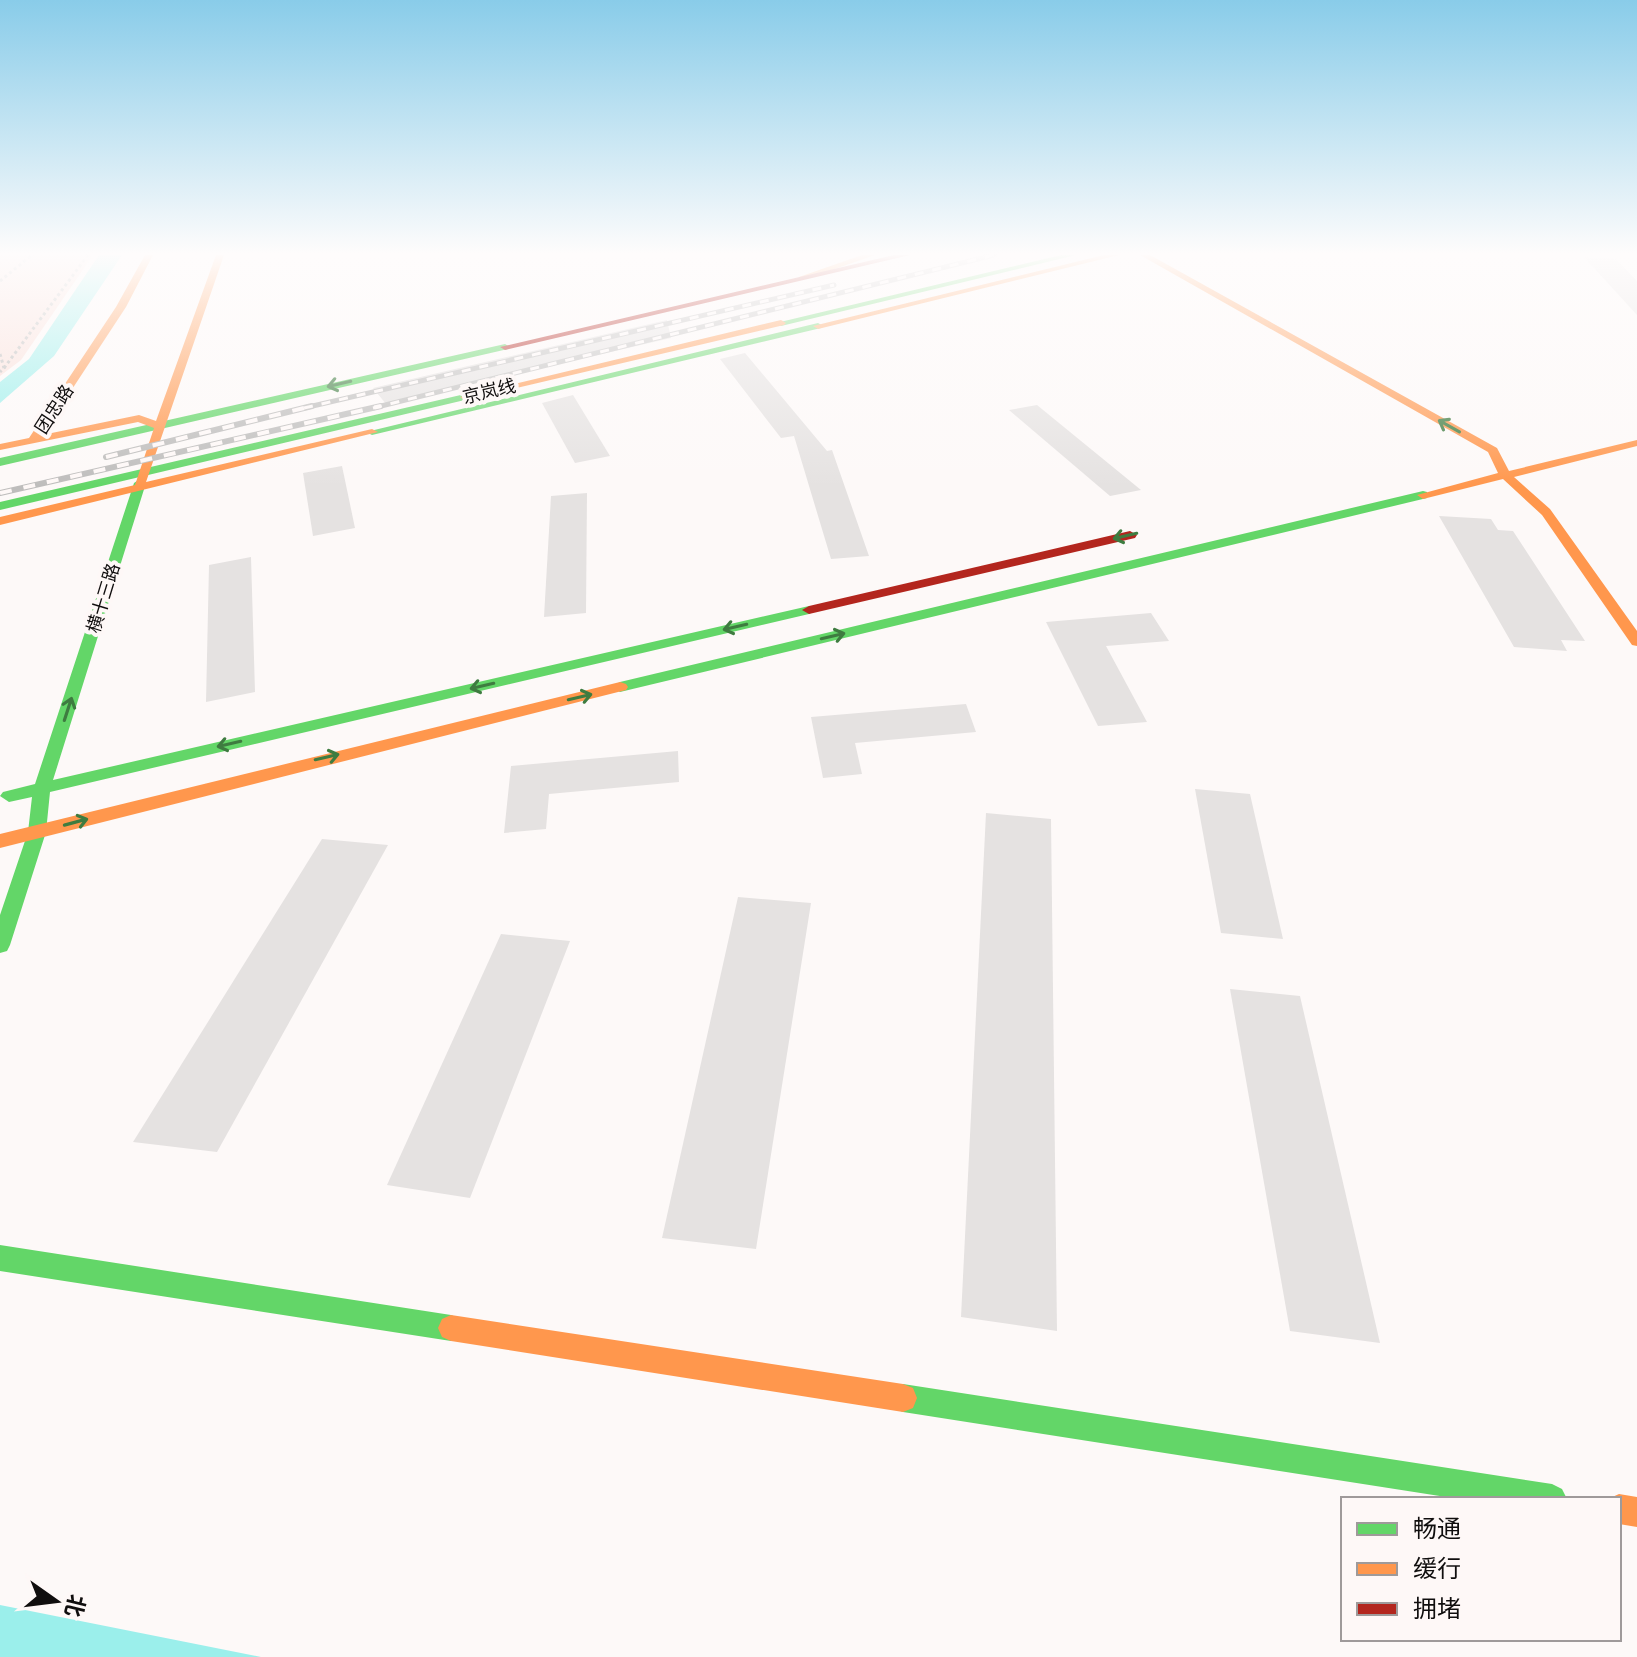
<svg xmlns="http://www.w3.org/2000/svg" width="1637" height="1657" font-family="Mulish,'Noto Sans SC',sans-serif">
  <rect width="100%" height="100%" fill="#fdf9f8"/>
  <path fill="#fadfd9" d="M0,255H93L21,360L0,376Z"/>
  <g fill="#9befeb">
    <path d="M99,255H122L54,356L0,403V382L29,359Z"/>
    <path d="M0,1605L261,1657H0Z"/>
  </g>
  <g fill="#e5e2e1">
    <path d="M1584,257L1616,259L1637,281V315Z"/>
    <path d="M667,320L671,338L386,404L373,388Z"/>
    <path d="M745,353L827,451L832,450L869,556L831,559L794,436L781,438L720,359Z"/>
    <path d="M573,395L610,456L575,463L542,403Z"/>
    <path d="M1037,405L1141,490L1110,496L1009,410Z"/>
    <path d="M342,466L355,528L313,536L303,473Z"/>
    <path d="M587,493L586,613L544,617L551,496Z"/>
    <path d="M1439,516L1491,519L1498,530L1513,531L1585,641L1561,640L1567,651L1514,647Z"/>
    <path d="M251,557L255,692L206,702L209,565Z"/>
    <path d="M1151,613L1169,641L1106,646L1147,722L1098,726L1046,622Z"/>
    <path d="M966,704L976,732L855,743L862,774L823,778L811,717Z"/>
    <path d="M678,751L679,782L549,794L546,829L504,833L511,766Z"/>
    <path d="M1195,789L1250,794L1283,939L1221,933Z"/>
    <path d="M986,813L1051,819L1057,1331L961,1317Z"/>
    <path d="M322,839L388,845L217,1152L133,1142Z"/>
    <path d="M738,897L811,903L756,1249L662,1238Z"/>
    <path d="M501,934L570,941L470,1198L387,1185Z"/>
    <path d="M1230,989L1300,996L1380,1343L1290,1331Z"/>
  </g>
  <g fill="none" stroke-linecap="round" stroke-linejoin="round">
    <g stroke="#b9b8b7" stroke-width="3" stroke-dasharray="3 3" stroke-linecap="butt">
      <path d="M0,281L32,255"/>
      <path d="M0,354L4,368L0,372"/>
      <path d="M4,368L88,255"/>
    </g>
    <g fill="#63d668" fill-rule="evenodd">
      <path d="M1061,255H1076L781,326L776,323Z"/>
      <path d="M818,323L823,326L821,328L372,435L366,432Z"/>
      <path d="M505,344L510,347L508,349L0,466V458Z"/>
      <path d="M465,394L470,397L469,399L0,510V502Z"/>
      <path d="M140,479L146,483L53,780L809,606L816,610L809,614L50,792L46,832L10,945L7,951L0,953V915L28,832L32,797L9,802L0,796L3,792L35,784L134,483Z"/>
      <path d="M1423,491L1427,492V498L620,692L612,687L620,682Z"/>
      <path d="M0,1245L451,1315L460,1319L464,1328L460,1337L451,1341L0,1271Z"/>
      <path d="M903,1384L1552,1484L1562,1489L1567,1499H1459L903,1412L893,1408L889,1398L893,1388Z"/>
    </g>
    <g fill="#ff974d" fill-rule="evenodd">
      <path d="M145,255H153L126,307L42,435L139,415L156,421L216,255H224L146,482L372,429L378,432L0,525V517L135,485L154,428L138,422L0,450V444L29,438L116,307Z"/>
      <path d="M862,255H875L806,279L799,277Z"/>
      <path d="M1104,255H1119L818,329L813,326Z"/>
      <path d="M1140,255H1150L1497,448L1509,471L1637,440V446L1514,477L1550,509L1637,631V646L1632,645L1542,515L1503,479L1423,499L1417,495L1498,473L1488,452Z"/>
      <path d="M781,320L786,323L784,325L465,400L460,397Z"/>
      <path d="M620,682L626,684L628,687L626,690L0,848V834Z"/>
      <path d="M451,1315L903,1384L913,1388L917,1398L913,1408L903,1412L451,1341L442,1337L438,1328L442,1319Z"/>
      <path d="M1619,1494L1637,1497V1527L1619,1524V1499H1608Z"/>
    </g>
    <g fill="#b3261e" fill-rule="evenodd">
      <path d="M894,255H910L505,350L500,347Z"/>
      <path d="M1130,531L1137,535L1135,538L809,614L802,610L809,606Z"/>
    </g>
    <g stroke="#bebdbc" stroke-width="5">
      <g id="rail-far1">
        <path d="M304,408L834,285"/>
        <path d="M373,408L994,255"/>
      </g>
    </g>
    <g stroke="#bebdbc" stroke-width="6">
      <g id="rail">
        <path d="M106,457L312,406"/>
        <path d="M0,493L381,406"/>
      </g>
    </g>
    <use href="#rail-far1" stroke="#fef8f7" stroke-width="3" stroke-dasharray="9" stroke-linecap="butt"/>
    <use href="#rail" stroke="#fef8f7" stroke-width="4" stroke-dasharray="12" stroke-linecap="butt"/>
  </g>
  <defs><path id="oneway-shaft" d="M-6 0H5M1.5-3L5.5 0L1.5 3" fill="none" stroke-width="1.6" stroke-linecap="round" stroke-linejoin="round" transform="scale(2)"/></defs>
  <g stroke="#3e7c40">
    <use href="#oneway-shaft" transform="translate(339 384) rotate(167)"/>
    <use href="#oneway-shaft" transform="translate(1449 426) rotate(-151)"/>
    <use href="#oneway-shaft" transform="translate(1125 536) rotate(167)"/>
    <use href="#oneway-shaft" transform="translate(735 627) rotate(167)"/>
    <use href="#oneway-shaft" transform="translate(833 636) rotate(-13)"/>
    <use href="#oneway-shaft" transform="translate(482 686) rotate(167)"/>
    <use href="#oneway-shaft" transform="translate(580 697) rotate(-13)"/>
    <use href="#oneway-shaft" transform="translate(68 709) rotate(-72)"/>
    <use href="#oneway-shaft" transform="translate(229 744) rotate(167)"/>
    <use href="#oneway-shaft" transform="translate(327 757) rotate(-13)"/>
    <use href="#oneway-shaft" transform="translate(76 822) rotate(-15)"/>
  </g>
  <linearGradient id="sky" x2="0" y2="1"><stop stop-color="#89cce9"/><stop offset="0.52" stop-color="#fefcfc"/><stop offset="1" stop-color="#fefcfc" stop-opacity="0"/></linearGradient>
  <rect width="1637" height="487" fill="url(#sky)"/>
  <g text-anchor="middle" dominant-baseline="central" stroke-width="8" stroke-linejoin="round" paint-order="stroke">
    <g font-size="18" fill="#100e0e" stroke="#fef8f7">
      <text transform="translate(489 391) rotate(-13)">京岚线</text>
      <text transform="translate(54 409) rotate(-57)">团忠路</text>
      <text transform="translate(103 598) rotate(-73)">横十三路</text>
    </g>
  </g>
  <rect x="1341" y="1497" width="280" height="144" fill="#fef8f7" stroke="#9f9a9a" stroke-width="2"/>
  <rect x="1357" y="1523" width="40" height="12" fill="#63d668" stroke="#9f9a9a" stroke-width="2"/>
  <text x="1413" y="1537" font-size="24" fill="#100e0e">畅通</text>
  <rect x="1357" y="1563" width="40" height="12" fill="#ff974d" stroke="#9f9a9a" stroke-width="2"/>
  <text x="1413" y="1577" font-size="24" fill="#100e0e">缓行</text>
  <rect x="1357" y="1603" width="40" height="12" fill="#b3261e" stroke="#9f9a9a" stroke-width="2"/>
  <text x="1413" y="1617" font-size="24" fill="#100e0e">拥堵</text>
  <g transform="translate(56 1601) rotate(104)" stroke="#fef8f7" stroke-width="6" paint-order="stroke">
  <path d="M0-6L14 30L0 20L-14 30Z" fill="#100e0e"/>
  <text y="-12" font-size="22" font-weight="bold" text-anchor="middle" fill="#100e0e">北</text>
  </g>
</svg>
